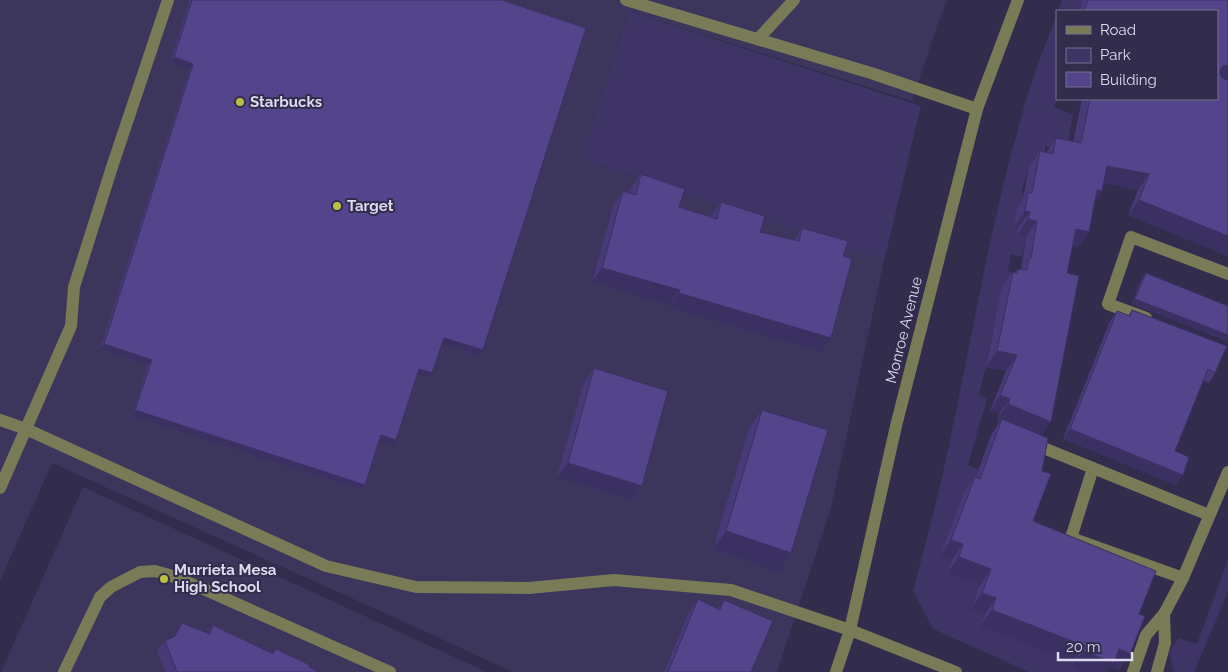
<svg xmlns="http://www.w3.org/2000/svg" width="1228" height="672" font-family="Raleway,sans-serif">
  <rect width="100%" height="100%" fill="#322c4d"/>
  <g fill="#3c355c">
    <path d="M0,0H947L937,26L912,101L629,11L581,159L884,261L831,508L777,672H512L422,630L52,463L0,581Z"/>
    <path d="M83,487L487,672H1Z"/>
  </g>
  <g fill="#3e3465">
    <path d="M1062,0H1084L1079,11H1058Z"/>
    <path d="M629,11L921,106L884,261L581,159Z"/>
    <path d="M1057,14V99L1054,107L1073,115L1066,152L1045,146V154L1029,167L1021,193H1043L1014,226L1019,227L1018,235L1026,237L1022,257L1011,254L1008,271L1018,274L1004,333L993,331L986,367L979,395L987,399L968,465L988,474L940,556L952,560L948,573L980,585L985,614L981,626L1050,653L1055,642L1084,672H1029L933,629L913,591C926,541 940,491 950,440C972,335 990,228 1019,125C1029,87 1043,50 1057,14Z"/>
    <path d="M1228,559V592L1194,672H1174L1169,653L1178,638L1197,644Z"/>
  </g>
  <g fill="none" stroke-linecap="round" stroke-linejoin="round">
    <g stroke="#797b57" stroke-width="12">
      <path d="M626,0L871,73L977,109"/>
      <path d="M758,39L794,0"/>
      <path d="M1146,318L1108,304L1131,237L1228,274"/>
      <path d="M0,420L26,429L326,566L416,587L529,588L614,580L731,590L850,630L956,672"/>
      <path d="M1031,443L1093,468"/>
      <path d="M0,488L71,326L74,287L113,164L168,0"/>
      <path d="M1183,578L1071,538L1093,468L1209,515"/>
      <path d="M64,672L100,597L111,587L140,572L155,571L169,575L199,587L390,672"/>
      <path d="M836,672L850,630L896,426L977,109L1018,0"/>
      <path d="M1133,672L1146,635L1164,614L1183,578L1228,472"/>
      <path d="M1157,672L1165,643L1164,614"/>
    </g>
  </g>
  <g fill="#483a78">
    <path d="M190,0H502L483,350L480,356L442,343L429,378L417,374L392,445L379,441L361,490L132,416L148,365L100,349L190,69L170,62Z"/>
    <path d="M1083,0H1228V256L1128,215L1138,190L1104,183L1102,191L1094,203L1089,232L1078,247L1072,246L1067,273L1042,435L1033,521L1139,614L1130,654L1119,670L1111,667L1107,672H1084L1071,667L1073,662L980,626L985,614L971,609L980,585L947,573L952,560L940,556L964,493L975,477H976L991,435L1000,421L997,420L999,414L990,411L1006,371L986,367L1002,287L1013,272H1015L1018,269H1021L1026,237L1017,235L1019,227L1014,226L1017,208L1023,199L1029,167L1040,151L1046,153L1056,138L1073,142L1082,99H1217V11H1079Z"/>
    <path d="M641,174L679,207L710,217L721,202L760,232L794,240L802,228L843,256L820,352L668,307L669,305L592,282L613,206L623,191L629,193L630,189Z"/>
    <path d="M1146,273L1228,306V339L1227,341L1132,304L1142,278Z"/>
    <path d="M1132,310L1215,373L1209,383L1203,380L1175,451L1176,485L1063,439L1110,321L1117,311L1128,316Z"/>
    <path d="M594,368L642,486L631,500L557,477L584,383Z"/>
    <path d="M762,410L778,572L713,549L749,428Z"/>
    <path d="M698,599L718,609L724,600L751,672H664L688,614Z"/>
    <path d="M182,623L208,633L213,625L273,653L276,649L309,667L319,672H166L157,651L165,641L173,637Z"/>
  </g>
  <g fill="#3b3062">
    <path d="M174,57L193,64L190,69L170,62Z"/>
    <path d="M1228,65V83L1217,75L1223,66Z"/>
    <path d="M1107,166L1149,174L1138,190L1096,182Z"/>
    <path d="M1097,190L1102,191L1091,207Z"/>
    <path d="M1139,200L1228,236V256L1128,215Z"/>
    <path d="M1025,211L1030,212L1019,227L1014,226Z"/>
    <path d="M1028,219L1037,221L1026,237L1017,235Z"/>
    <path d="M1076,229L1089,232L1078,247L1065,245Z"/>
    <path d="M602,268L680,290L669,305L592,282Z"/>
    <path d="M679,293L831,338L820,352L668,307Z"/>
    <path d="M1135,299L1228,335V339L1227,341L1132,304Z"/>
    <path d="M444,338L483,350L480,356L440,343Z"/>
    <path d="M104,344L152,360L148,365L100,349Z"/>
    <path d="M997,351L1017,355L1006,371L986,367Z"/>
    <path d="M419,369L432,373L429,378L415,374Z"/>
    <path d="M1000,395L1010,399L999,414L990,411Z"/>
    <path d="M1008,404L1051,422L1040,438L1002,419L1000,421L997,420Z"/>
    <path d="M135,410L365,485L361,490L132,416Z"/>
    <path d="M1070,429L1183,475L1176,485L1063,439Z"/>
    <path d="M381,435L396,440L392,445L377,441Z"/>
    <path d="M568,463L642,486L631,500L557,477Z"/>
    <path d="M726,531L791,553L778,572L713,549Z"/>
    <path d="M951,540L963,544L952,560L940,556Z"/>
    <path d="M959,557L991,569L980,585L947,573Z"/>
    <path d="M982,593L996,598L985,614L971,609Z"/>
    <path d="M992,610L1085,646L1073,662L980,626Z"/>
    <path d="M1119,649L1130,654L1119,670L1111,667L1107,672H1084L1071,667L1083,651Z"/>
  </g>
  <g fill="#54448c" stroke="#3b3062">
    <path d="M192,0H502L586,28L483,350L444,338L432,373L419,369L396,440L381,435L365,485L135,410L152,360L104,344L193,64L174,57Z"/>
    <path d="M1088,0H1228V65L1223,66L1220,70V74L1222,78L1228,80V236L1139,200L1149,174L1107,166L1102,191L1097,190L1089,232L1076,229L1067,273L1079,276L1051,422L1008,404L1010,399L1000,395L1017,355L997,351L1013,272L1017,273L1018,269L1027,270L1029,258H1031L1037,221L1028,219L1030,212L1025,211L1028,192L1032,193L1040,151L1053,154L1056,138L1081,143L1090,99H1217V11H1084Z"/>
    <path d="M641,174L685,189L679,207L717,219L721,202L765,216L760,232L799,241L802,228L848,241L843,256L852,259L831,338L679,293L680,290L602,268L623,191L636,195Z"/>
    <path d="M1146,273L1228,306V335L1135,299Z"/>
    <path d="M1132,310L1227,346L1215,373L1208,369L1175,451L1189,457L1183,475L1070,429L1117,311L1130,316Z"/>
    <path d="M594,368L668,391L642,486L568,463Z"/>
    <path d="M762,410L828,430L791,553L726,531Z"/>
    <path d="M1002,419L1048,438L1042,471L1051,474L1033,521L1156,571L1139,614L1145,616L1130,654L1119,649L1114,663L1083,651L1085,646L992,610L996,598L982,593L991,569L959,557L963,544L951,540L975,477L980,479Z"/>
    <path d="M698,599L720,610L724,600L773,621L751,672H668Z"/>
    <path d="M182,623L210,634L213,625L273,654L276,649L310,665L309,667L319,672H177L165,641L175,636Z"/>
  </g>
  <g fill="#bcbf43" stroke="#322c4d" stroke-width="2">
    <circle cx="240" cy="102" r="5"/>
    <circle cx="337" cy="206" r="5"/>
    <circle cx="164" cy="579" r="5"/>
  </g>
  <g text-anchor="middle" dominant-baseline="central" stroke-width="4" stroke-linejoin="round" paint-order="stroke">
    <g font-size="15" font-weight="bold" fill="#dddaef" stroke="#322c4d" text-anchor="start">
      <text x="250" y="102">Starbucks</text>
      <text x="347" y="206">Target</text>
      <text x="174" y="570">Murrieta Mesa<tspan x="174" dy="17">High School</tspan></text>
    </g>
    <g font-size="15" fill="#dddaef" stroke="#322c4d">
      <text transform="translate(904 330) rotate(-76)">Monroe Avenue</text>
    </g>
  </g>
  <rect x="1056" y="10" width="162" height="90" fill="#322c4d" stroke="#76728e"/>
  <rect x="1066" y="26" width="25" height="8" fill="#797b57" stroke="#76728e"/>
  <text x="1100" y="35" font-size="15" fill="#dddaef">Road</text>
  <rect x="1066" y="48" width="25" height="15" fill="#3e3465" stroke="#76728e"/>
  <text x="1100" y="60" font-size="15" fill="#dddaef">Park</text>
  <rect x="1066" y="72" width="25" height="15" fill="#54448c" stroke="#76728e"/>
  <text x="1100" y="85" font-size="15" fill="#dddaef">Building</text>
  <path d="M1058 652v8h74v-8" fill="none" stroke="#dddaef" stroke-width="2.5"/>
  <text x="1066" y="652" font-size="15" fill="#dddaef" stroke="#322c4d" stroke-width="4" paint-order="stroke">20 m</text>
</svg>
